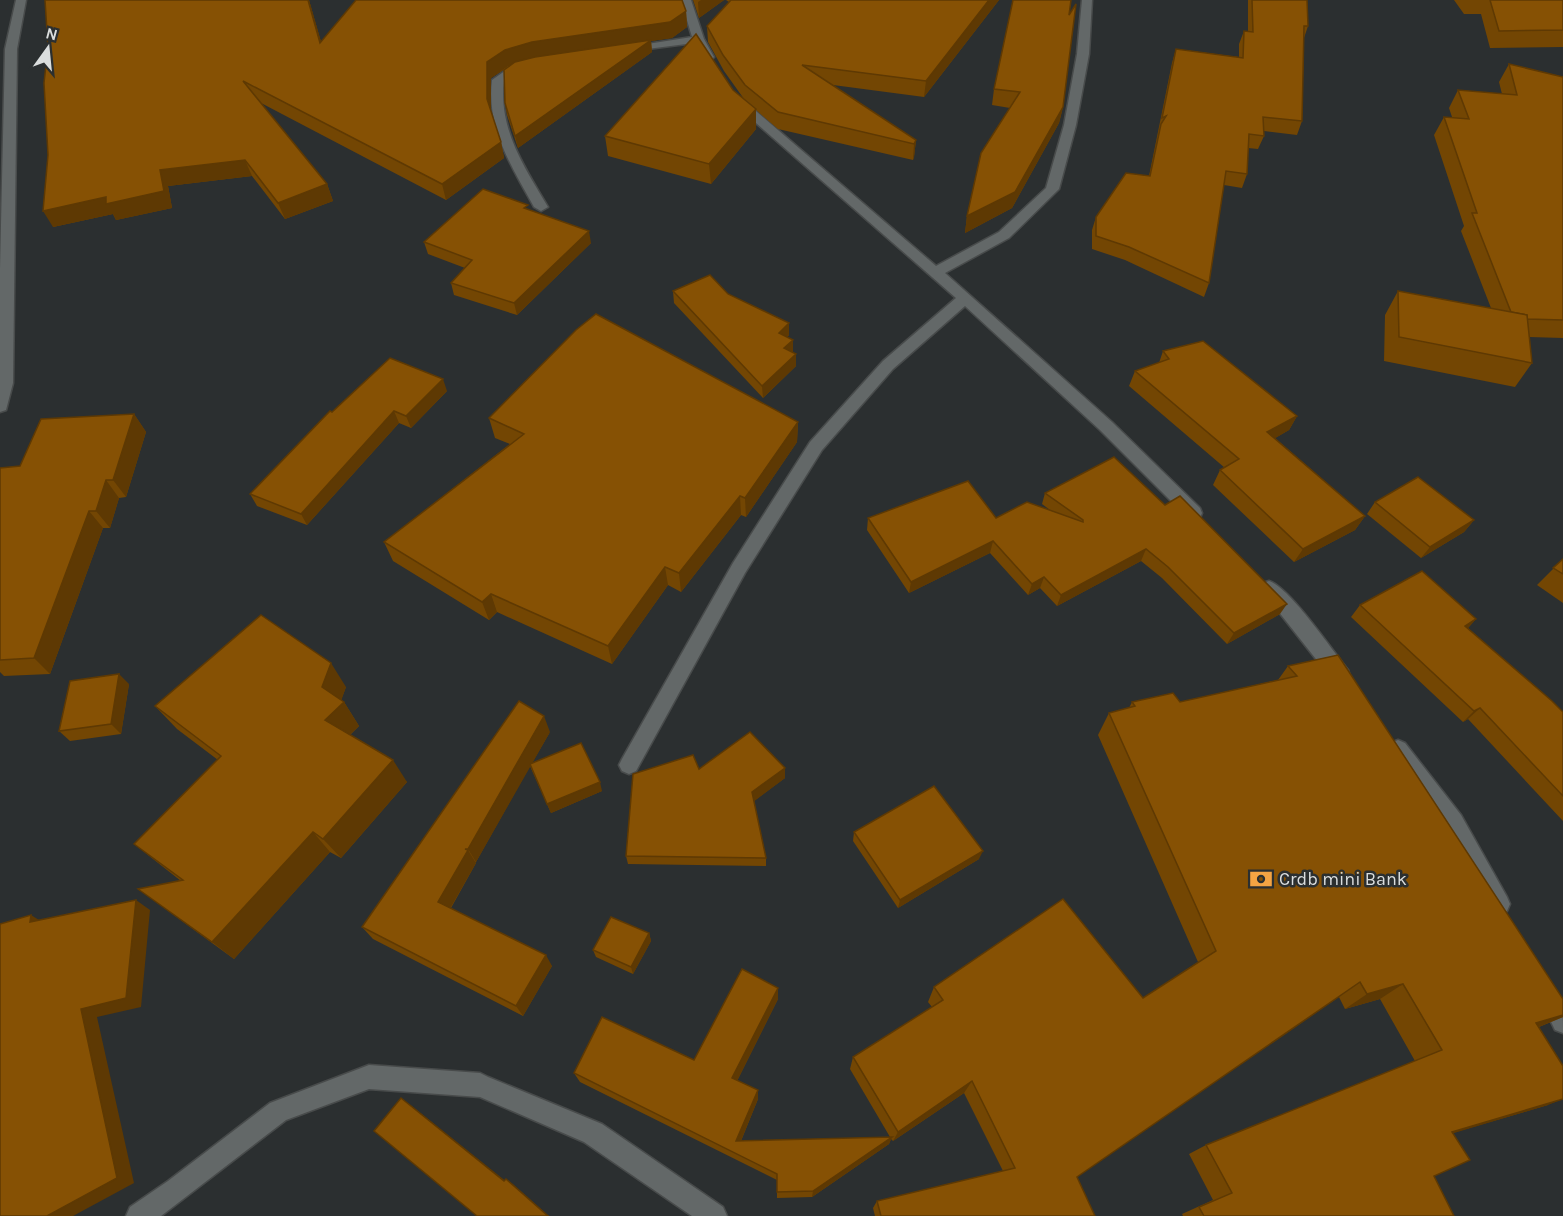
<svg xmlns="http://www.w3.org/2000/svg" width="1563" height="1216" font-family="Karla,sans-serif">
  <rect width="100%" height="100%" fill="#2b2f30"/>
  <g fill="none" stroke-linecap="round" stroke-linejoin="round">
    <g stroke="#484b4b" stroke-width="3">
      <g id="minor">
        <path d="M16,0H26L17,49L13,383L6,410L0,412V269L5,49Z"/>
        <path d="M681,0H691L704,39L714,57L712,59H704L694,43L624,52V48L628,47L692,37Z"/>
        <path d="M1082,0H1092L1089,54L1076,125L1059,189L1009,238L945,273L1112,422L1200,508L1202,513L1200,518L1194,520L1188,518L1100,430L965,306L893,369L822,450L745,573L636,771L629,774L622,771L619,765L622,759L733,563L810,442L883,361L956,298L732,102L738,98L742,99L936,266L999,232L1046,188L1064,125L1077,54Z"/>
        <path d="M524,63L528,65V69L517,72L504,81C498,129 525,168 548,207L541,211L534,207C512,167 486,128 492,80L509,68Z"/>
        <path d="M1269,581C1290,588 1332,650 1348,670L1350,676L1348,682L1341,684L1334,682L1260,588L1263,583Z"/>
        <path d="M1398,740L1405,743L1461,815L1507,897L1510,904L1507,911L1499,914L1491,911L1447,829L1391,755L1388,749L1391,743Z"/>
        <path d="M1550,986C1563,993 1563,1016 1563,1033L1555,1030L1539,997L1542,989Z"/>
        <path d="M369,1065L480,1073L488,1077L602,1124L723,1207L727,1216H692L584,1142L480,1097L369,1089L286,1120L161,1216H126L130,1207L168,1181L270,1103Z"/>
      </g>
    </g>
    <use href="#minor" fill="#636868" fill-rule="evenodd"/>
  </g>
  <g fill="#734603">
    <path d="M45,0H309L321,42L686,11L687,27L672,38L651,41L652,52L518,148L507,115L505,103L511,65L491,78V111L501,142L504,158L446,200L261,103L327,184L333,201L285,219L252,176L168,186L172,208L116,220L113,214L53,227L48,155V47Z"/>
    <path d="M693,0H724L699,18Z"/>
    <path d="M726,0H999L924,97L833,85L916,140L914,157L913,160L778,129L756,110V129L711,184L608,156L605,136L733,90L744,99L724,71L708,42L707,26L729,2Z"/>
    <path d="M1248,0H1307L1308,26L1304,38L1302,121L1297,135L1264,131V136L1258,149L1248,148L1247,174L1242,188L1224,185L1209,283L1204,297L1125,260L1092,249V230L1096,217L1149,176L1172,63L1176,49L1239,57V44L1244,31H1248Z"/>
    <path d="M1454,0H1563V47L1490,48L1481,14H1464Z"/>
    <path d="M1069,15L1063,107L1059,123L1012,208L965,233L967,216L1010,108L992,105L994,89Z"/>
    <path d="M1509,64L1563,77V338L1529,337L1532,363L1515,387L1384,361L1385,315L1398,291L1491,308L1461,231L1464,226L1434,135L1444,117H1452L1449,108L1458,90L1502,94L1499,82Z"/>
    <path d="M529,210L591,243L517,315L454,295L451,283L465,268L428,254L424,242Z"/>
    <path d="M673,291L728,294L789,335L787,337L793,340L792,352L796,354V366L763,398L674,303Z"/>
    <path d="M1163,351L1297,416L1289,430L1275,438L1365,516L1355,530L1294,562L1213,485L1220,470L1225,468L1129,386L1135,371L1159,363Z"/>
    <path d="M447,391L411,428L399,423L307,525L257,506L250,494L332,412Z"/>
    <path d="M134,414L146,432L126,497L119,498L110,528H103L50,674L4,676L0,672V468L20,466Z"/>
    <path d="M489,418L798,422L797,442L746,517L741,515L681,592L668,585L612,664L497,612L489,620L393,561L384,542L510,444L495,438Z"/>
    <path d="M1045,493L1280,614L1227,644L1162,578L1141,561L1057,606L1040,588L1028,595L990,553L909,593L867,530L868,518H996L1050,510L1042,504Z"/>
    <path d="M1375,502L1474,520L1464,532L1421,558L1367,514Z"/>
    <path d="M1563,559V603L1537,585Z"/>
    <path d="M1360,605L1476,619L1468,628L1563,712V821L1468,719L1463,722L1351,617Z"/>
    <path d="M1338,655L1563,999V1017L1539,1027L1548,1105L1452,1133L1434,1176L1454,1216H1183L1182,1214L1213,1200L1189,1154L1206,1145L1415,1061L1380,999L1345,1009L1339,997L1077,1177L1095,1216H875L873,1208L877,1201L1003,1171L964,1093L893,1141L891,1139L889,1144L812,1197L777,1198V1180L580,1082L574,1073L694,1060L778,988V999L737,1081L758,1099L741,1141L890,1137L850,1069L853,1057L932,1007L928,1002L934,987L1143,998L1198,962L1098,735L1109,713L1129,708L1132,702H1180L1278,680L1288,666Z"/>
    <path d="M129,684L121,734L70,741L59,731Z"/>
    <path d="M346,687L341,700L344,702L359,726L350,735L407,782L341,858L330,852L234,959L138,889L181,881L134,844L218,760L177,729L155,706Z"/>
    <path d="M550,732L532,763L602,791L551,813L530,766L476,862H475L476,863L451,908L552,966L523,1016L373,939L362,927Z"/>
    <path d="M785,768V778L754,801L766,858V866L628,864L626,856L699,769Z"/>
    <path d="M854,832L979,859L898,908L853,841Z"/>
    <path d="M649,933L651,941L633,974L596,957L593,950Z"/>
  </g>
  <g fill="#5e3903">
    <path d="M308,0H309L326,59L320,43Z"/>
    <path d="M701,0H724L699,18L698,2Z"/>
    <path d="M989,0H999L924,97L926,81Z"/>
    <path d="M686,11L687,27L672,38L651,41L652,52L518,148L515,136L535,58L508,66L491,78V115L487,99V62L505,50L532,42Z"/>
    <path d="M1063,107L1059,123L1012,208L965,233L967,216Z"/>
    <path d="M756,109V129L711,184L709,164Z"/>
    <path d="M916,140L914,157L913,160L914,144Z"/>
    <path d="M501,142L504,158L446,200L442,184Z"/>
    <path d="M245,160L252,176L168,186L172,208L116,220L113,214L53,227L43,211L106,197L160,170Z"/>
    <path d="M327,184L333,201L285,219L278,203Z"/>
    <path d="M589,231L591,243L517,315L514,303Z"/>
    <path d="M789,323V335L779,345V333Z"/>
    <path d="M793,340V352L784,360V348Z"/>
    <path d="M796,354V366L763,398L762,386Z"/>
    <path d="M443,379L447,391L411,428L406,416Z"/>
    <path d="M394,411L399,423L307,525L301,514Z"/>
    <path d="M134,414L146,432L126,497L113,480Z"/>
    <path d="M1297,416L1289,430L1260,447L1267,432Z"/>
    <path d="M798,422L797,442L746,517L745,498Z"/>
    <path d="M106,480L119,498L110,528L96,511Z"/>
    <path d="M740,496L741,515L681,592L679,573Z"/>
    <path d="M89,511L103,528L50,674L34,658Z"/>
    <path d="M1365,516L1355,530L1294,562L1303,549Z"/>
    <path d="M1474,520L1464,532L1421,558L1430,547Z"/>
    <path d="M993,541L990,553L909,593L911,582Z"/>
    <path d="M1146,549L1141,561L1057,606L1061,595Z"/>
    <path d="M665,567L668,585L612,664L608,646Z"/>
    <path d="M1044,577L1040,588L1028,595L1032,584Z"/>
    <path d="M491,594L497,612L489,620L482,602Z"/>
    <path d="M1287,604L1280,614L1227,644L1234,633Z"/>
    <path d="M1476,619L1465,631V626Z"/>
    <path d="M331,663L346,687L339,707L344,702L359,726L341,743L325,720L322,687Z"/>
    <path d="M119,674L129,684L121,734L111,724Z"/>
    <path d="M1480,708L1468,719L1463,722L1474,711Z"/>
    <path d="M544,716L550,732L476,862L468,849Z"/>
    <path d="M393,760L407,782L341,858L323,839Z"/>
    <path d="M785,768V778L753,802L752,792Z"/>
    <path d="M600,782L602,791L551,813L547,804Z"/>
    <path d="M313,832L330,852L234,959L212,942Z"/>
    <path d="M468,850L476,863L447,914L438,902Z"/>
    <path d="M983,851L979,859L898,908L900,900Z"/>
    <path d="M136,900L150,910L141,1007L97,1017L134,1183L73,1216H47L81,1009Z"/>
    <path d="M31,915L47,925L30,922Z"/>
    <path d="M649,933L651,941L633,974L631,967Z"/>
    <path d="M546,955L552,966L523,1016L516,1006Z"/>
    <path d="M1403,984L1380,999L1345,1009L1367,994Z"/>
    <path d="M778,988V999L734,1087L732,1078Z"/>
    <path d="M1563,1015V1017L1541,1026L1507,1037L1536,1023Z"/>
    <path d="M972,1081L964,1093L893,1141L898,1132Z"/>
    <path d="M758,1090V1099L738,1148L736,1141Z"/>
    <path d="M401,1098L412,1106L513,1187L504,1181Z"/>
    <path d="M1563,1099L1548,1105L1424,1142L1452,1132Z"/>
    <path d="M892,1137L889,1144L812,1197L813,1191Z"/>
    <path d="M506,1179L514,1185L549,1216H548Z"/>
  </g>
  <g fill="#865104" stroke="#5e3903" stroke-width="1.5">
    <path d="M45,0H308L320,43L356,0H682L686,11L670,22L532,42L505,50L487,62V99L501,142L442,184L243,81L327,184L278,203L245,160L160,170L164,191L106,204V197L43,211L48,155L44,83L48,47Z"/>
    <path d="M731,0H989L926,81L802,65L916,140L914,144L778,112L745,85L723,55L707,26Z"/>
    <path d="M1013,0H1071L1069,15L1076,4L1063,107L1015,192L967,216L981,153L1020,92L994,89Z"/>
    <path d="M1252,0H1307L1308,26H1304L1302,121L1263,117L1264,136L1249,134L1247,174L1226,171L1209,283L1129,247L1096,236V217L1126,173L1150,176L1161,124L1166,116L1162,118L1176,49L1243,58L1244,31L1253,32Z"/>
    <path d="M1490,0H1563V30L1499,31Z"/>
    <path d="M696,34L733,90L756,109L709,164L605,136Z"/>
    <path d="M651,40L515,136L505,103L504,70L515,62L535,57Z"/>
    <path d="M1509,64L1563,77V320L1527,319V315L1511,312L1472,213H1477L1444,117L1469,119L1458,90L1517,95Z"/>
    <path d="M483,189L528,205L524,208L589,231L514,303L451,283L472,260L424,242Z"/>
    <path d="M710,275L728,294L789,323L779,333L793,340L784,348L796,354L762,386L673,291Z"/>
    <path d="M1398,291L1527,315L1532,363L1399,337Z"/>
    <path d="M596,314L798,422L745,498L740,496L679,573L665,567L608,646L491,594L482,602L384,542L524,434L489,418L576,330Z"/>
    <path d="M1203,341L1297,416L1267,432L1365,516L1303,549L1220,470L1239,459L1135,371L1169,359L1163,351Z"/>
    <path d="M390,358L443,379L406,416L394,411L301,514L250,494L330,411L332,412Z"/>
    <path d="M134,414L113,480H106L96,511H89L34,658L0,660V468L20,466L41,419Z"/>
    <path d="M1114,457L1165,505L1180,496L1287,604L1234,633L1168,567L1146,549L1061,595L1044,577L1032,584L993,541L911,582L868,518L968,481L996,518L1027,502L1083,522V520L1045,493Z"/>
    <path d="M1418,477L1474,520L1430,547L1375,502Z"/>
    <path d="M1563,559V574L1553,568Z"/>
    <path d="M1422,571L1476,619L1465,626L1552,701L1563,712V796L1480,708L1474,711L1360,605Z"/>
    <path d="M261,615L331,663L322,687L344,702L325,720L393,760L323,839L313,832L212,942L138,889L183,880L134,844L221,756L155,706Z"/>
    <path d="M1338,655L1563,999V1015L1536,1023L1563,1066V1099L1452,1132L1470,1160L1434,1176L1454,1216H1204L1199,1207L1232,1193L1206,1145L1442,1050L1403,984L1367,994L1360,982L1077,1177L1095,1216H881L877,1201L1015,1168L972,1081L898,1132L853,1057L943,1000L934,987L1063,899L1143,998L1216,951L1109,713L1135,706L1132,702L1173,693L1180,702L1297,676L1288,666Z"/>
    <path d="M119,674L111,724L59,731L70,681Z"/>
    <path d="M519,701L544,716L468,849H465L468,850L438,902L546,955L516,1006L362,927Z"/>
    <path d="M750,732L785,768L752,792L766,858L626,856L633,774L693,755L699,769Z"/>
    <path d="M581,743L600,782L547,804L530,764Z"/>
    <path d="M934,786L983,851L900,900L854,832Z"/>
    <path d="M136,900L126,998L81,1009L117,1178L47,1216H0V924L31,915L30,922Z"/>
    <path d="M611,917L649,933L631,967L593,950Z"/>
    <path d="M742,969L778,988L732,1078L758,1090L736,1141L892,1137L813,1191L777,1192V1174L574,1073L602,1017L694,1060Z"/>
    <path d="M401,1098L504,1181L506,1179L548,1216H477L374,1131Z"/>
  </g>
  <defs>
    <g id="bank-bare" transform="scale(1.8)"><path d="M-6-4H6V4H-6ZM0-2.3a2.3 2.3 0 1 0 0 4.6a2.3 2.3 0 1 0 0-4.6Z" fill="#f4a443" stroke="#2b2f30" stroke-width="2.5" paint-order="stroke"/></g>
  </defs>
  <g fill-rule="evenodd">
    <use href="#bank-bare" x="1261" y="879"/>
  </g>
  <g text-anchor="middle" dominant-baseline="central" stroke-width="5" stroke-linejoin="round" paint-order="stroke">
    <g font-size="18" fill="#dbdede" stroke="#2b2f30" text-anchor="start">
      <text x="1279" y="879">Crdb mini Bank</text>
    </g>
  </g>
  <g transform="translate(48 48) rotate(15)" stroke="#2b2f30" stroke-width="4.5" paint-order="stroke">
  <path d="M0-4.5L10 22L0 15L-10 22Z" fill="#dbdede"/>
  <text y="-9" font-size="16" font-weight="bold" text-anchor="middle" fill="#dbdede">N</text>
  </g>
</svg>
